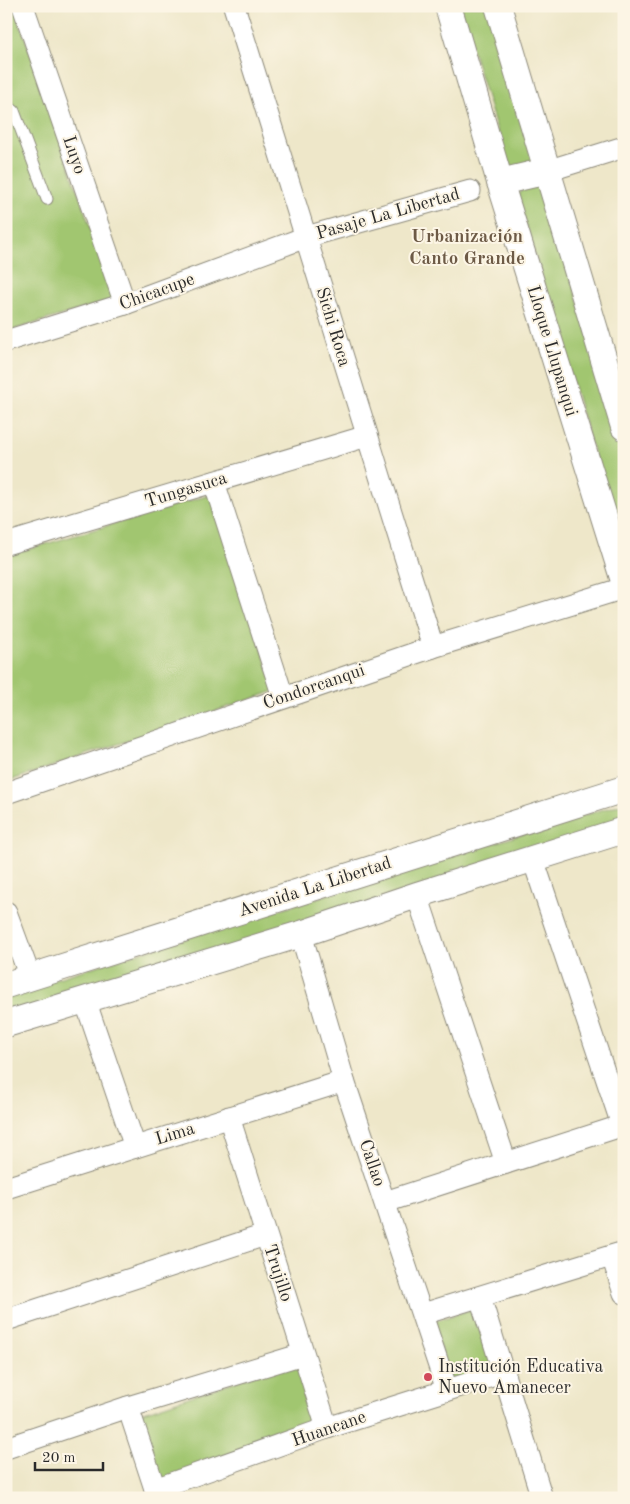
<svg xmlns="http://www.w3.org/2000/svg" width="630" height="1504" font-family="'Old Standard TT',serif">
  <rect width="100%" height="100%" fill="#fcf5e5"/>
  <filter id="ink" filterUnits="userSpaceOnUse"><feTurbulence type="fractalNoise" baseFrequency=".02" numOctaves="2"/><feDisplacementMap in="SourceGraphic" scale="10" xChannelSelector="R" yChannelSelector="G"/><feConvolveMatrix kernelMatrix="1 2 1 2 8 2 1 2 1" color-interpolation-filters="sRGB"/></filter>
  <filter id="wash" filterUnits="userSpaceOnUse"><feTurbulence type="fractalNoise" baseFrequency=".0096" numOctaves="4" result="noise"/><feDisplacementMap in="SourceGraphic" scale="20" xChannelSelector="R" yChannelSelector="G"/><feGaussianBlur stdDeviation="1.12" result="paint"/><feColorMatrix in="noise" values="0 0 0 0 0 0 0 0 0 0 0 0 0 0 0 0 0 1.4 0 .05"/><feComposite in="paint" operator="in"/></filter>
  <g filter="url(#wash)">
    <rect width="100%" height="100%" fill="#eee7c9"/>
    <g fill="#a1c670" stroke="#66784e">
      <path d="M6,6H14L115,299L6,332Z"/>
      <path d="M459,6H491L537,159L522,171L508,166Z"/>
      <path d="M536,186L545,193L624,452V555L517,195L525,188Z"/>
      <path d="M213,494L275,691L6,782V556Z"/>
      <path d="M624,803V823L6,1018V994Z"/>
      <path d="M478,1307L498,1368L452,1383L432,1322Z"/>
      <path d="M299,1360L321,1425L155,1482L132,1416Z"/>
    </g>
  </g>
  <g filter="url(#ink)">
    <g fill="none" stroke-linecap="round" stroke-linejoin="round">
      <g stroke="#8c897a" stroke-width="13">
        <path id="service" d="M6,105L14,111L47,199"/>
      </g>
      <g stroke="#8c897a" stroke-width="23">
        <g id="minor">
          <path d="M23,6L125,304"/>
          <path d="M234,6L433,647"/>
          <path d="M547,171L624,147"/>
          <path d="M6,341L125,304L306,237L470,191"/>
          <path d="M214,482L283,697"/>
          <path d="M6,544L367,436"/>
          <path d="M6,793L433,647L624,588"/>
          <path d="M533,859L622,1125"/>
          <path d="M417,895L506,1163"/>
          <path d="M6,912L30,977"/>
          <path d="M301,934L344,1081L447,1390"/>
          <path d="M85,1000L135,1147"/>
          <path d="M229,1117L327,1428"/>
          <path d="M6,1188L344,1081"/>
          <path d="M385,1202L624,1125"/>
          <path d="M612,1256L624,1293"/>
          <path d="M480,1297L542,1498"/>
          <path d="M423,1314L624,1252"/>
          <path d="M6,1320L265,1235"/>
          <path d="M128,1407L158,1498"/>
          <path d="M6,1448L128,1407L303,1354"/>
          <path d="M155,1489L327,1428L505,1372"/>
        </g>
      </g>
      <g stroke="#8c897a" stroke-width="28">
        <g id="tertiary">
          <path d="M448,6L500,182L624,581"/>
          <path d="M498,6L624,427"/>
          <path d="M500,182L547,171"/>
          <path d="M6,985L624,789"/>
          <path d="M6,1024L301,934L417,895L624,830"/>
        </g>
      </g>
      <use href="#service" stroke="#fff" stroke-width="11"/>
      <use href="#minor" stroke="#fff" stroke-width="21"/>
      <use href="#tertiary" stroke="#fff" stroke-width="26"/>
    </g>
  </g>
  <circle fill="#d1495b" stroke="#fcf5e5" stroke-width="2" cx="428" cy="1377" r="5"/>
  <g text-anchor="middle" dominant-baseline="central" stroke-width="4" stroke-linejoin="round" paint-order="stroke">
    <g font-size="18" fill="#2b2b2b" stroke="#fcf5e5">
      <text transform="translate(74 155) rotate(71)">Luyo</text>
      <text transform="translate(388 214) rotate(-16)">Pasaje La Libertad</text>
      <text transform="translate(157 292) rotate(-20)">Chicacupe</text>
      <text transform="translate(333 327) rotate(73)">Sichi Roca</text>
      <text transform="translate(552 351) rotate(73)">Lloque Llupanqui</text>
      <text transform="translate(186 490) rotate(-17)">Tungasuca</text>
      <text transform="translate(314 687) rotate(-19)">Condorcanqui</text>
      <text transform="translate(315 887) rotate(-18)">Avenida La Libertad</text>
      <text transform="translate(175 1134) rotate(-17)">Lima</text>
      <text transform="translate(372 1163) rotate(71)">Callao</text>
      <text transform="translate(278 1273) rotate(72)">Trujillo</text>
      <text transform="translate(329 1429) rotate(-19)">Huancane</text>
    </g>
    <g font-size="18" fill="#2b2b2b" stroke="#fcf5e5" text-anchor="start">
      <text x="438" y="1367">Institución Educativa<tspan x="438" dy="21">Nuevo Amanecer</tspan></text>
    </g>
    <g font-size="19" font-weight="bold" fill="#6d5a46" stroke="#fcf5e5">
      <text x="467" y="237">Urbanización<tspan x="467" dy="22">Canto Grande</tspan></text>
    </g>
  </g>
  <rect width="630" height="1504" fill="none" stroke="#fcf5e5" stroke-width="25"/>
  <path d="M35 1462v8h68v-8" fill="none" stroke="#2b2b2b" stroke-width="2.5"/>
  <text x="42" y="1462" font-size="15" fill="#2b2b2b" stroke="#fcf5e5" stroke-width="4" paint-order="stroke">20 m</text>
</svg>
